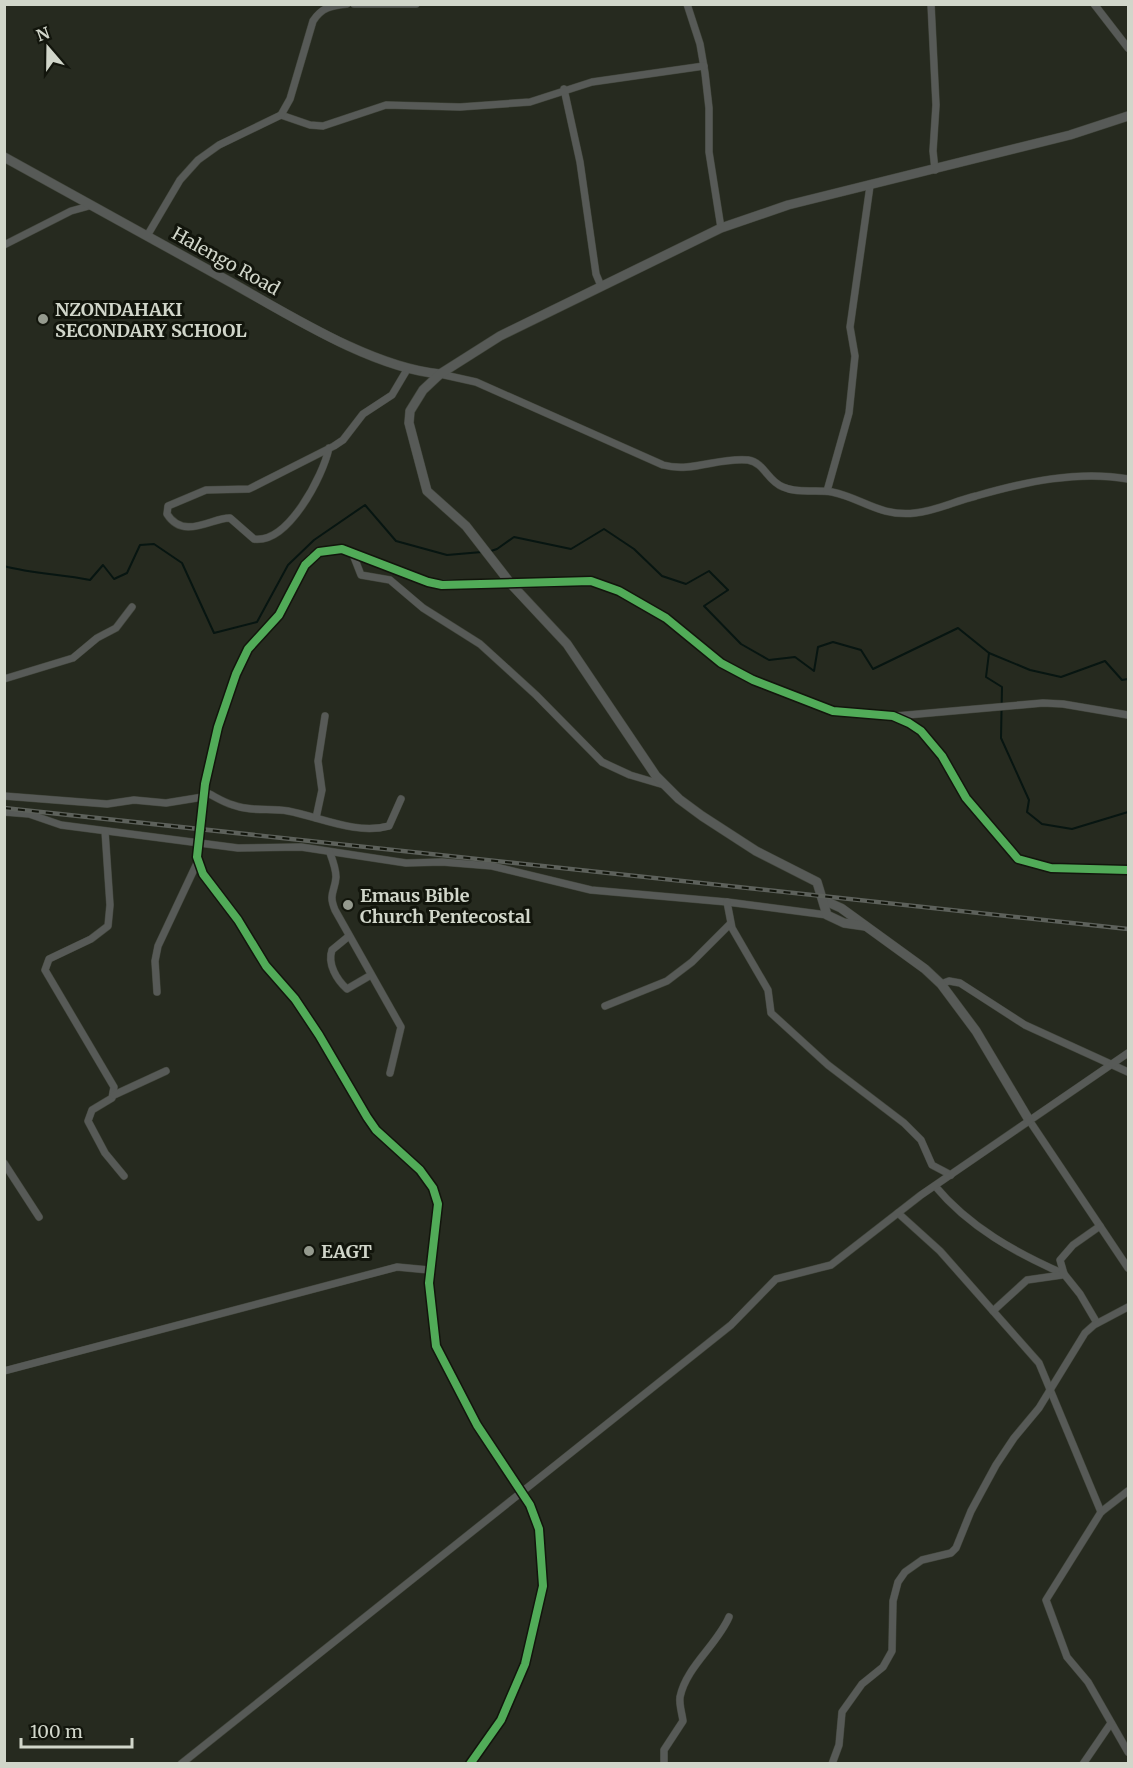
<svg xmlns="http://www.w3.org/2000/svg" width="1133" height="1768" font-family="Merriweather,serif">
  <rect width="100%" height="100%" fill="#262a1f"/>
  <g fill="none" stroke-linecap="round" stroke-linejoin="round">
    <g stroke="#071511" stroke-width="2">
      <path d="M491,551L497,549L514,537L571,549L604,529L634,549L662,576L686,584L709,571L728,590L704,606L741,644L769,660L795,657L814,671L818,647L833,642L861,650L873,669L958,628L989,653L1030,670L1061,677L1105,661L1122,680L1128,679"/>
      <path d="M4,566C33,574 61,574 90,580L103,565L114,579L127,573L140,545L154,544L182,563L214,633L257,622L288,565L314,540L365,505L396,541L447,555L482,552"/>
      <path d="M989,653L986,677L1002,687L1001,738L1029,800L1027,812L1042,824L1072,829L1128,812"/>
    </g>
    <g stroke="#41453b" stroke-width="8">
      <g id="minor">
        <path d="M354,4H416"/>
        <path d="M687,4L700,44L705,73L709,108V152L721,228"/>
        <path d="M931,4L936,105L933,151L935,170"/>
        <path d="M1094,4L1128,48"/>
        <path d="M564,89L580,162L596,274L601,286"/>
        <path d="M281,115L310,125L323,126L386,105L460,107L530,102L592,82L704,66"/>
        <path d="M147,236L180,180L198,160L219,145L281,115L290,99L313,21C322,7 331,6 347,4"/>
        <path d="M4,245L71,211L89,206"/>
        <path d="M440,374L476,382L663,465C692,473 718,457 748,460C765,463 767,481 783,487C798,494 816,489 832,492C862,498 879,517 915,513C936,511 955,501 976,496C1025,482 1078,470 1128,479"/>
        <path d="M329,448C323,476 288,544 254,539L230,518C213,517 184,541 167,514L168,506L206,490L249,489L334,446L343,440L363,414L392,395L408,368"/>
        <path d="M827,491L849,413L855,356L850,327L870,186"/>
        <path d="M352,552L361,575L390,580L423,608L480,644L536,695L602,762L630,775L664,785"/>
        <path d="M4,679L73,658L97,638L116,628L132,607"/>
        <path d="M896,716L1043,703L1063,704L1128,715"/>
        <path d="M203,791C213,795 222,802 233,805C251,812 269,808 288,811C320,817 356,835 389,826L401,799"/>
        <path d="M4,796L107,804L134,800L166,803L203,797"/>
        <path d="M4,812L29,814L61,825L238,848L301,847L406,863L442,862L492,866L591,890L727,902L827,915"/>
        <path d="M316,818L322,790L318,761L325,716"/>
        <path d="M105,831L110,905L108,926L91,939L49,959L45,970L114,1087L112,1098L92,1110L88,1121L105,1153L124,1176"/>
        <path d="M330,853C333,861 336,869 336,877C335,892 328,893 335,910L401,1027L390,1073"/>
        <path d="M727,902L732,928L768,990L771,1013L828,1065L904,1123L921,1140L932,1165L951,1175"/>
        <path d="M349,936L332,950C327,964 337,980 347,989L371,975"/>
        <path d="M941,984L949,981L960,983L1025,1025L1128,1072"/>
        <path d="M157,992L155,961L158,946L198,861"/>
        <path d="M605,1006L667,981L692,962L730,924"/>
        <path d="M114,1095L166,1071"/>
        <path d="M1029,1120L1128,1268"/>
        <path d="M4,1163L39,1217"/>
        <path d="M935,1186C969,1227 1016,1253 1064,1274"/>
        <path d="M898,1213L940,1251L1039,1363L1101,1512"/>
        <path d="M993,1311L1027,1280L1062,1275"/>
        <path d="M1097,1323L1080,1294L1064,1274L1060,1260L1073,1245L1100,1226"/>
        <path d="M4,1371L397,1267L429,1270"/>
        <path d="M1128,1491L1101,1512L1046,1600L1067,1657L1088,1682L1128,1752"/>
        <path d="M181,1764L731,1325L776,1279L831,1265L921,1195L1128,1053"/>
        <path d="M470,1764L501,1720L525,1664L543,1586L539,1529L530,1505L477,1425L436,1346L429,1283L438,1204L433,1188L420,1170L376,1130L367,1117L319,1035L295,999L266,966L238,920L203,874L197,857L203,791L215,738L240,665L253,643L279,615L299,575L311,557L326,550L342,549L434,583L511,584"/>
        <path d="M664,1764V1750L683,1721C682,1713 679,1705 680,1697C686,1667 717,1645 729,1617"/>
        <path d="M832,1764L839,1745L842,1712L862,1684L883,1667L892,1651L893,1601L898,1582L905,1572L922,1560L951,1553L956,1548L971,1511L996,1465L1014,1438L1039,1408L1085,1333L1094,1325L1128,1307"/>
        <path d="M1083,1764L1111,1723"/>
      </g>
    </g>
    <g stroke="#41453b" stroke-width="10">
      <g id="tertiary">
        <path d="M4,157C80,199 156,241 232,283C291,316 373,368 440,374"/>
        <path d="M511,584L591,581L619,591L666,618L721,663L753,680L833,711L893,716L909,723L921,731L942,756L966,798L1018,859L1051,868L1128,870"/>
        <path d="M823,900L841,908L925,969L941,984L976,1031L1029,1120"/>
        <path d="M865,926L844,923L827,915L817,882L756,851L702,816L679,799L656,776L567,644L511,584L466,526L427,491L409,423L410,411L423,390L440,374L500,336L721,228L788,205L1070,135L1128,116"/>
      </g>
    </g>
    <use href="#minor" stroke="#575a57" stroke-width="7"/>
    <use href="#tertiary" stroke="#575a57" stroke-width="9"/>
    <g stroke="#5d615b" stroke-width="4.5">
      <path id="rail" d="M4,808L1128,929"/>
    </g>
    <use href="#rail" stroke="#12150c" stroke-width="2" stroke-dasharray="7" stroke-linecap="butt"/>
    <g stroke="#12150c" stroke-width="11">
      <path id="cycleway" d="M470,1764L501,1720L525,1664L543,1586L539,1529L530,1505L477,1425L436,1346L429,1283L438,1204L433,1188L420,1170L376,1130L367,1117L319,1035L295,999L266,966L238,920L203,874L197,857L205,784L218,727L236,674L248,649L279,615L305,565L319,552L342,549L428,582L442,585L591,581L619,591L666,618L721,663L753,680L833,711L893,716L909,723L921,731L942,756L966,798L1018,859L1051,868L1128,870"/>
    </g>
    <use href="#cycleway" stroke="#51ab58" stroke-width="8"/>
  </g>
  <g fill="#959a8e" stroke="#12150c" stroke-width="2">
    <circle cx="43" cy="319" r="6"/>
    <circle cx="348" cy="905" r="6"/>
    <circle cx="309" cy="1251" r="6"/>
  </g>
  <g text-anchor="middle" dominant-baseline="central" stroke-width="6" stroke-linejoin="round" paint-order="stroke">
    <g font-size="18" fill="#d1d6ca" stroke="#12150c">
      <text transform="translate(226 261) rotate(29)">Halengo Road</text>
    </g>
    <g font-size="18" font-weight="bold" fill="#d1d6ca" stroke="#12150c" text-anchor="start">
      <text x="55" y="309">NZONDAHAKI<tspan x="55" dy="21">SECONDARY SCHOOL</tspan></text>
      <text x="360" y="895">Emaus Bible<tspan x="360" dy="21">Church Pentecostal</tspan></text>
      <text x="321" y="1251">EAGT</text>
    </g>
  </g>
  <rect width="1133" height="1768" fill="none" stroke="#d1d6ca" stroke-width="12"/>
  <g transform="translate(48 48) rotate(340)" stroke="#12150c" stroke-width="4.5" paint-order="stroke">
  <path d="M0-4.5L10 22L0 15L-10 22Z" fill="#d1d6ca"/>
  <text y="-9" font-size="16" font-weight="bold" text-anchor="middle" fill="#d1d6ca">N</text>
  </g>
  <path d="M21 1738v9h111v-9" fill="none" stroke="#d1d6ca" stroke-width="3"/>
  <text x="30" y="1738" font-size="18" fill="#d1d6ca" stroke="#12150c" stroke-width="4.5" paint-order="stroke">100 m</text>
</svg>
